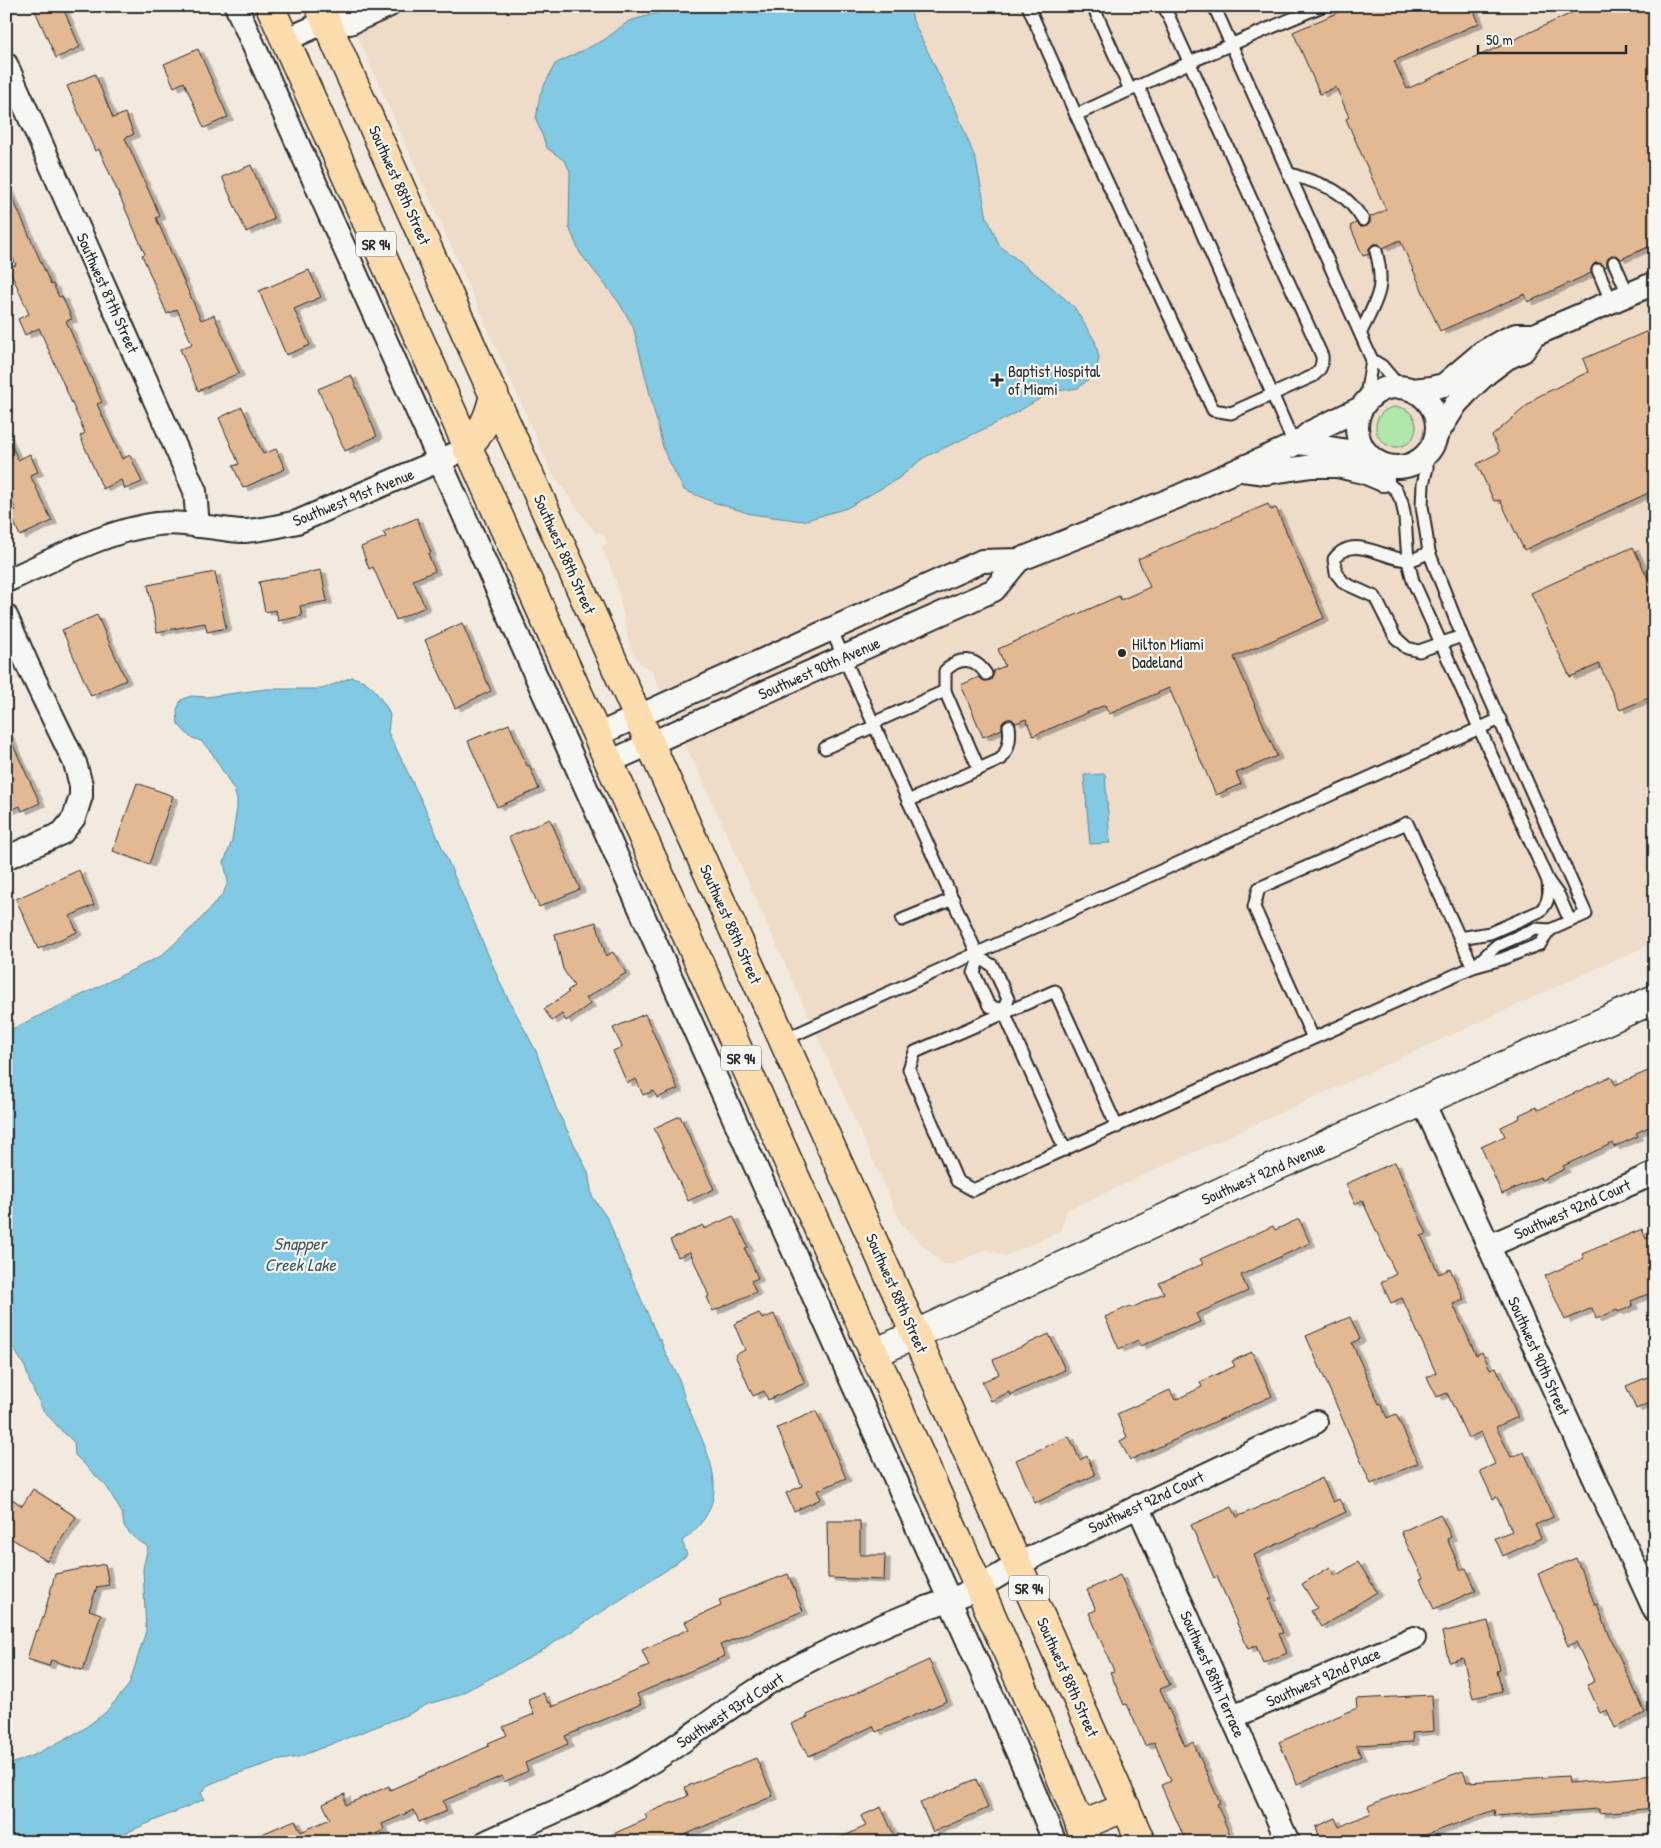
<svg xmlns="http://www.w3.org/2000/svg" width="1661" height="1848" font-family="'Patrick Hand',sans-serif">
  <defs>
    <filter id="shadow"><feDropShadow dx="5.5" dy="3" stdDeviation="0" flood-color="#0004"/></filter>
  </defs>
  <rect width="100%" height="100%" fill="#f2eadf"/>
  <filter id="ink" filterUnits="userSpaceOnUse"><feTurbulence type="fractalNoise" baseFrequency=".02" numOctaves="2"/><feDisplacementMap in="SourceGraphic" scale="10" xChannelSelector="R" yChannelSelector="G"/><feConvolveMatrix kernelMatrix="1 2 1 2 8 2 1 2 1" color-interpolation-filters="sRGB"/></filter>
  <g filter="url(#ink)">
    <path fill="#eedbc8" d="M344,6H1655V942L1067,1210L1060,1231L1005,1256L986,1249L953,1264H943L902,1225L700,774L678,733L652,670L639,663L630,648L617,584L602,546L607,543L602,532L596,534L553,475Z"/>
    <circle fill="#b0e7aa" stroke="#6e896a" cx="1396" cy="427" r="20"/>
    <g fill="#82cae3" stroke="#5f8a99">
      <path d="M683,6H910L913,21L956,110L976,161L987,218L1000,246L1048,284L1074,307L1095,341L1099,358L1096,373L1078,388L1051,392L1007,418L923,458L899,478L847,508L803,521L751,514L713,502L684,490L664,451L633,326L618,301L580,253L569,227L570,171L565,161L547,148L536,119L540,94L555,64L604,40L629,21Z"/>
      <path d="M352,677L364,681L373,688L387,708L390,715L388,732L425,808L502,987L536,1051L556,1108L588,1172L592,1196L609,1221L618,1246L659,1340H661C664,1353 671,1362 677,1374C682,1385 683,1397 688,1407C709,1457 737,1500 682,1541L687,1555L668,1569L535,1655L456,1696L428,1704L409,1714L298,1757L275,1761L230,1776L208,1785L201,1793L205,1799L123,1834V1836L115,1842H6V1766L32,1756L82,1730L105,1713L129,1685L146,1631L143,1569L148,1547L133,1537L124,1526L122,1513L107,1487L75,1455L74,1442L61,1430L43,1410L30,1383L25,1367L6,1336V1032L161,956L197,923L223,894L228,882L224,862L232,841L237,808V799L234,790L212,753L201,741L190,737L178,724L177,710L181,700L191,696L206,697L266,689H322Z"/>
      <path d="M1105,774L1110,843L1090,844L1084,775Z"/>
    </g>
    <g fill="#e3b993" stroke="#2b2b2b" filter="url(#shadow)">
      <path d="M33,6H62L80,47L56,58Z"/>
      <path d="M1353,6H1472L1479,23L1394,61L1407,89L1587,6H1655V244L1621,259L1618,256L1611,255L1607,261V266L1605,267L1599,263H1595L1591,269V273L1528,302L1525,294L1440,331L1400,240L1383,248L1379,244H1374L1369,248V254L1363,256L1350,226L1356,223L1360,227L1367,226L1370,223V217L1386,210L1346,119L1349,117L1336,87L1320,94L1293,32Z"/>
      <path d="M198,49L228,117L204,128L184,82L174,87L164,64Z"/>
      <path d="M95,74L113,118L125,113L134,134L125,138L160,216L156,218L201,320L214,315L239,373L198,391L180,349L192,344L177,309L167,314L142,255L145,254L99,149L95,151L67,86Z"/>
      <path d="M251,165L274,219L246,232L222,177Z"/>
      <path d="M6,183L51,285L53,284L59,297L62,296L72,319L66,321L102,402L97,404L122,459L130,455L142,482L125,489L121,480L103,489L80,436L85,433L39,328L25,335L18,319L29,314L9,268L16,265L6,243Z"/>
      <path d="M309,270L321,297L294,309L310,345L286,355L259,291Z"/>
      <path d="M1655,328V490L1524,550L1500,500L1494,501L1477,464L1500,452L1492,436L1537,397L1588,372L1583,359Z"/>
      <path d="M351,375L377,436L345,451L318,389Z"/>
      <path d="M242,407L263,454L276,449L285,469L243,488L233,466L239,464L219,418Z"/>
      <path d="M6,433L18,460L30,454L38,472L30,475L52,521L20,536L10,513L16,510L6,489Z"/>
      <path d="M1268,504L1271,510L1276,508L1324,618L1234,657L1277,756L1236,773L1241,784L1216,795L1169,688L1109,714L1105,705L1033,736L1026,719L1016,723L1012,719H1009L1002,723V729L983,737L961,685L979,677L984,681L991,680L993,676V671L1005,666L998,649L1119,596L1121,600L1150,587L1138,559Z"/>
      <path d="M417,518L431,553L428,554L435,571L413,580L425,607L396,620L373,567L369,569L361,547L386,537L383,532Z"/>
      <path d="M1633,547L1655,593V695L1620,710L1599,664L1570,677L1531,593Z"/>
      <path d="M321,570L327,601L300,606L302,616L278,621L276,610L265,612L259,582Z"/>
      <path d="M215,572L226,628L207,632L205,623L157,632L148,585Z"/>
      <path d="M97,615L126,680L91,696L62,630Z"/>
      <path d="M462,623L491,691L455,708L425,640Z"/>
      <path d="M509,724L527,766L529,765L539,789L497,807L468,741Z"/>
      <path d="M6,730L40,803L22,811L20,806L6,812Z"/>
      <path d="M137,783L173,796L149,864L113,851Z"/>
      <path d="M550,819L580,889L539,907L509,837Z"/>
      <path d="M79,870L94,905L70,916L77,932L38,949L16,899Z"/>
      <path d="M596,922L606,956L613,952L626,973L586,998L590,1004L566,1021L562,1014L552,1021L544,1009L569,992L567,991L574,986L563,969L555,934Z"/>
      <path d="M645,1014L678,1089L657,1098L654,1091L643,1095L636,1079L627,1083L613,1051L622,1047L613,1028Z"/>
      <path d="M1655,1068V1124L1636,1133L1638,1136L1614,1147L1613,1143L1563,1166L1565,1169L1541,1180L1540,1177L1502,1194L1481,1147L1505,1136L1501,1127L1520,1118L1519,1115L1536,1107L1538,1110L1611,1076L1615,1085Z"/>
      <path d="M680,1116L714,1189L688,1201L654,1128Z"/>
      <path d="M1395,1162L1427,1234L1421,1236L1439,1274L1450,1269L1464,1300L1453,1304L1476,1355L1482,1352L1490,1369L1496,1367L1518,1417L1496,1427L1511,1457L1524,1452L1553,1517L1535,1525L1541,1538L1503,1556L1495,1538L1512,1531L1497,1497L1493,1499L1480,1471L1495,1464L1481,1432L1468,1438L1447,1393L1437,1397L1427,1377L1436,1373L1402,1298L1391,1303L1381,1282L1396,1274L1362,1200L1355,1204L1346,1184Z"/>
      <path d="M733,1216L748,1247L745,1249L758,1278L751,1281L756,1292L713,1311L707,1297L709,1296L690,1252L678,1257L670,1240L703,1225L704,1229Z"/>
      <path d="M1299,1219L1310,1243L1241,1275L1248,1291L1196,1314L1200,1322L1184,1329L1183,1327L1141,1346L1138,1340L1119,1349L1105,1317L1130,1306L1131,1308L1164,1293L1159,1283L1203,1264L1200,1259L1273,1226L1275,1230Z"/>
      <path d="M1642,1229L1646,1239L1655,1235V1291L1631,1301L1633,1306L1618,1312L1617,1310L1596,1319L1592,1308L1565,1320L1545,1276L1584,1258L1582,1254Z"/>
      <path d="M759,1313L762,1319L774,1314L805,1383L768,1400L764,1391L753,1396L735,1355L745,1350L734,1324Z"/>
      <path d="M1350,1317L1360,1339L1352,1343L1379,1404L1381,1403L1387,1418L1396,1414L1418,1463L1371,1484L1306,1336Z"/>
      <path d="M1049,1334L1065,1370L1010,1395L1009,1392L991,1401L982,1382L999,1374L993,1360Z"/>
      <path d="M1252,1352L1272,1396L1130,1460L1120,1441L1127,1437L1117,1414L1170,1390L1175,1400L1202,1387L1200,1382L1235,1366L1232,1361Z"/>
      <path d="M1655,1374V1401L1636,1409L1626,1386Z"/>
      <path d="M816,1411L846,1478L817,1491L821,1499L794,1511L786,1493L802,1486L777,1428Z"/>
      <path d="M1069,1436L1080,1460L1087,1456L1095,1475L1035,1503L1016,1460Z"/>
      <path d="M1322,1478L1333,1502L1339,1499L1346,1512L1254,1555L1272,1598L1269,1599L1283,1633L1279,1634L1287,1653L1263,1663L1256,1646L1248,1649L1217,1576L1214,1578L1191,1525L1232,1507L1237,1517Z"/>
      <path d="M33,1489L76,1517L47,1561L6,1535V1495L22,1506Z"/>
      <path d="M1440,1514L1451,1537L1447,1539L1461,1570L1466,1568L1476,1590L1434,1609L1420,1579L1423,1578L1401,1532Z"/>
      <path d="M827,1521H860V1555H885L884,1580L828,1578Z"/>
      <path d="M1576,1558L1595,1605L1597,1604L1607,1630L1645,1713L1615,1728L1607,1710L1600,1713L1587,1684L1594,1681L1576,1642L1568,1646L1538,1574Z"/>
      <path d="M1358,1562L1377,1592L1321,1627L1311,1611L1317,1608L1302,1584L1330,1567L1335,1576Z"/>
      <path d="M105,1564L109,1585L97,1587L89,1610L101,1614L83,1670L51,1660L49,1666L27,1659L36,1630L38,1631L44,1615L55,1574Z"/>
      <path d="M788,1574L803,1611L720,1645L725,1656L637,1694L641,1704L565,1736L568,1744L525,1763L528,1771L504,1782L502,1776L443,1801L447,1811L419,1822L414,1810L382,1824L384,1830L357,1842H243L295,1820L301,1832L330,1819L323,1804L345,1794V1805L389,1786L390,1790L489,1746L488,1743L507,1735L503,1727L534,1714L528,1699L543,1693L548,1703L550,1702L552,1707L649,1666L642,1650L689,1629L685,1622L721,1606L719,1600Z"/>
      <path d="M1120,1575L1170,1685L1160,1689L1185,1746L1193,1742L1220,1803L1217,1804L1233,1842H1186L1161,1785L1171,1781L1154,1742L1145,1746L1127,1704L1124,1705L1110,1672L1114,1671L1089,1613L1096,1610L1087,1590Z"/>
      <path d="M1488,1621L1500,1670L1497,1671L1502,1691L1473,1698L1463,1658L1449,1662L1442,1632Z"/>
      <path d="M929,1660L947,1701L876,1732L873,1726L809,1756L805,1748L803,1749L791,1724L808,1717L807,1715Z"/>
      <path d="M1432,1695L1434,1731L1412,1733L1413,1742L1356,1745L1361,1756L1297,1784L1279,1742L1357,1708L1356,1699Z"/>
      <path d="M756,1758L773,1796L680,1837L682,1842H595L647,1819L645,1814L688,1796L685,1787Z"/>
      <path d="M1463,1771L1467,1782L1568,1776L1569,1783L1655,1775V1808L1599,1813V1809L1495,1816L1494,1810L1407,1842H1304L1319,1835L1316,1827L1335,1818L1339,1827L1371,1813L1368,1806L1382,1800Z"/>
      <path d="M976,1779L988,1808L933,1832L920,1803Z"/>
      <path d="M881,1807L897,1842H831L866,1826L861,1816Z"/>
    </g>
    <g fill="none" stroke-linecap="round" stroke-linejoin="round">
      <g stroke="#2b2b2b" stroke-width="15">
        <g id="service">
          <path d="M1028,6L1076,115L1213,410L1231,413L1313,376C1320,370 1323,366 1322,356L1164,6"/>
          <path d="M1093,6L1130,90"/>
          <path d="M1214,6L1372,360L1365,402"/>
          <path d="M1138,86L1294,444"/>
          <path d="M1076,115L1197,59L1322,6"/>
          <path d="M1290,174C1324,185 1343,188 1363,220"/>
          <path d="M1614,262L1628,294"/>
          <path d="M1598,270L1611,301"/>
          <path d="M1361,332C1377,299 1386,289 1376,251"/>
          <path d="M1372,360L1382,366L1399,386"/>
          <path d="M1427,454V468L1423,484L1422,506L1429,552L1462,636L1586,914L1550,930L1535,929L1496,946L1476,965"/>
          <path d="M1380,477L1396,490L1402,502L1405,518L1408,561L1413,581L1548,881L1559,896L1570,921"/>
          <path d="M1429,552C1423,555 1413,561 1407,560C1382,559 1354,533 1334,559L1336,573L1344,583L1375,597L1395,637L1407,648L1419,651L1462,636"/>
          <path d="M831,629L979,958L992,965L994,969L1008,999L1003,1010"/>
          <path d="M945,691L979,769"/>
          <path d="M873,723L945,691V671C959,656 975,657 986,674"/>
          <path d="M825,748L875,726"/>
          <path d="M908,801L1001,759C1009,749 1011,739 1009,726"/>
          <path d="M902,920L953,899"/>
          <path d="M1460,938L1490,933L1540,911C1550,902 1549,893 1548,881"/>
          <path d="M979,958L974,973L989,1006L1003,1010L1065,1150"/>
          <path d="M1313,1038L1254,907L1259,888L1407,823L1473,967"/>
          <path d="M783,1040L1500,719"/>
          <path d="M1117,1127L1055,991L915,1052L909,1069L957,1181L973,1190L1473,967L1502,959L1540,944L1550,930"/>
        </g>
      </g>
      <g stroke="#2b2b2b" stroke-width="26">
        <g id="minor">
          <path d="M236,6L938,1574L1024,1767L1053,1838"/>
          <path d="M285,40L326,22L350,23L388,6"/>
          <path d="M6,64L195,491L198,526"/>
          <circle cx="1397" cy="427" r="40"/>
          <path d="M1412,390L1431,388L1444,385L1483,352L1502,341L1516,335H1534L1655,283"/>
          <path d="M1437,434L1456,404L1471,388L1487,373L1507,358L1523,351L1534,335"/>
          <path d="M1298,443L1355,452L1368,456"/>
          <path d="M1242,470L1266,473L1312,466H1337L1364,472L1383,480"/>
          <path d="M6,581C54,560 104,531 157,524C185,521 213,529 241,531C260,531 279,526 297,522L452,455"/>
          <path d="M6,616L29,668L75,763L81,785V796L74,818L62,833L6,858"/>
          <path d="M597,735L982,561L1019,560L1177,497L1298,443L1311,432L1361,408"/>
          <path d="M609,762L994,590L1019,560"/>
          <path d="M1423,1102L1655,1611"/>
          <path d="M1489,1246L1655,1173"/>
          <path d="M1138,1506L1288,1842"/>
          <path d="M1233,1717L1414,1638"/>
          <path d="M486,1842C543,1816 603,1794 656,1759C700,1731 742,1696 789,1671C832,1648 877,1627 923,1609C942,1602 961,1597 979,1587C992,1580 1005,1572 1018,1564L1316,1422"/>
        </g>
      </g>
      <g stroke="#2b2b2b" stroke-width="31">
        <path id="tertiary" d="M873,1354L1270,1169L1655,999"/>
      </g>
      <g stroke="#2b2b2b" stroke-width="31">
        <g id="primary">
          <path d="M270,6L979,1587L1048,1745L1087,1842"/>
          <path d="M319,6L915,1334L1141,1842"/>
          <path d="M467,448C483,429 489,418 494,394"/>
          <path d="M1080,1826L1126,1807"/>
        </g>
      </g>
      <use href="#service" stroke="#f6f6f2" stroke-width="11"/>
      <use href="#minor" stroke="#f6f6f2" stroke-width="22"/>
      <use href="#tertiary" stroke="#f6f6f2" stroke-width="28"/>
      <use href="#primary" stroke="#fcdcac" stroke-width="28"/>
    </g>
  </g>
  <g fill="#2b2b2b" stroke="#f6f6f2" stroke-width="2">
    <path d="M994.5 372.5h5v5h5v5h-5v5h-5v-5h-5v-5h5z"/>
    <circle cx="1122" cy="653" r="5"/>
  </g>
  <g text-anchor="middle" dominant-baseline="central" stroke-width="4.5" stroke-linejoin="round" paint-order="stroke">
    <g fill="#f6f6f2" stroke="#686867" stroke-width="1">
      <rect x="356" y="231.5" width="40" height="25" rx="4"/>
      <rect x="721" y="1045.5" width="40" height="25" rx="4"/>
      <rect x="1009" y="1575.5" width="40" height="25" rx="4"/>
    </g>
    <g font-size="15" font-weight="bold" fill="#2b2b2b">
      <text x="376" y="244">SR 94</text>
      <text x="741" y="1058">SR 94</text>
      <text x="1029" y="1588">SR 94</text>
    </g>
    <g font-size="16" fill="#2b2b2b" stroke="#f6f6f2">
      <text transform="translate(400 185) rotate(66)">Southwest 88th Street</text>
      <text transform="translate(108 293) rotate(66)">Southwest 87th Street</text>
      <text transform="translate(353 497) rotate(-22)">Southwest 91st Avenue</text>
      <text transform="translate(565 554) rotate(66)">Southwest 88th Street</text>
      <text transform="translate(819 668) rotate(-24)">Southwest 90th Avenue</text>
      <text transform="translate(731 924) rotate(66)">Southwest 88th Street</text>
      <text transform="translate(1263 1173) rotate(-24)">Southwest 92nd Avenue</text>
      <text transform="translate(1572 1209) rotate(-24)">Southwest 92nd Court</text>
      <text transform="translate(897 1293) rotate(66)">Southwest 88th Street</text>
      <text transform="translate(1539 1356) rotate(66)">Southwest 90th Street</text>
      <text transform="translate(1146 1502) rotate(-25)">Southwest 92nd Court</text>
      <text transform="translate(1213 1674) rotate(66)">Southwest 88th Terrace</text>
      <text transform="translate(1068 1677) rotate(66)">Southwest 88th Street</text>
      <text transform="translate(1323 1677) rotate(-24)">Southwest 92nd Place</text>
      <text transform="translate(730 1710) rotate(-33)">Southwest 93rd Court</text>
    </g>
    <g font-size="16" fill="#2b2b2b" stroke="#f6f6f2" text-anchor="start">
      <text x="1008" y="371">Baptist Hospital<tspan x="1008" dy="18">of Miami</tspan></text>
      <text x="1132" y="644">Hilton Miami<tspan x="1132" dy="18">Dadeland</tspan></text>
    </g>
    <g font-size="18" font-style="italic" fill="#455b62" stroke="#f6f6f2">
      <text x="300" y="1243">Snapper<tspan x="300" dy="21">Creek Lake</tspan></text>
    </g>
  </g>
  <rect width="1661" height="1848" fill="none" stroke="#f6f6f2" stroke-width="25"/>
  <rect x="12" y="12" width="1636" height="1823" fill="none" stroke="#2b2b2b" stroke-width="2" filter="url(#ink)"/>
  <path d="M1478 45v8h148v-8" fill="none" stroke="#2b2b2b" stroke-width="2.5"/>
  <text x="1486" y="45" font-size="15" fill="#2b2b2b" stroke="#f6f6f2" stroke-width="4" paint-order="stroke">50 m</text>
</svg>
